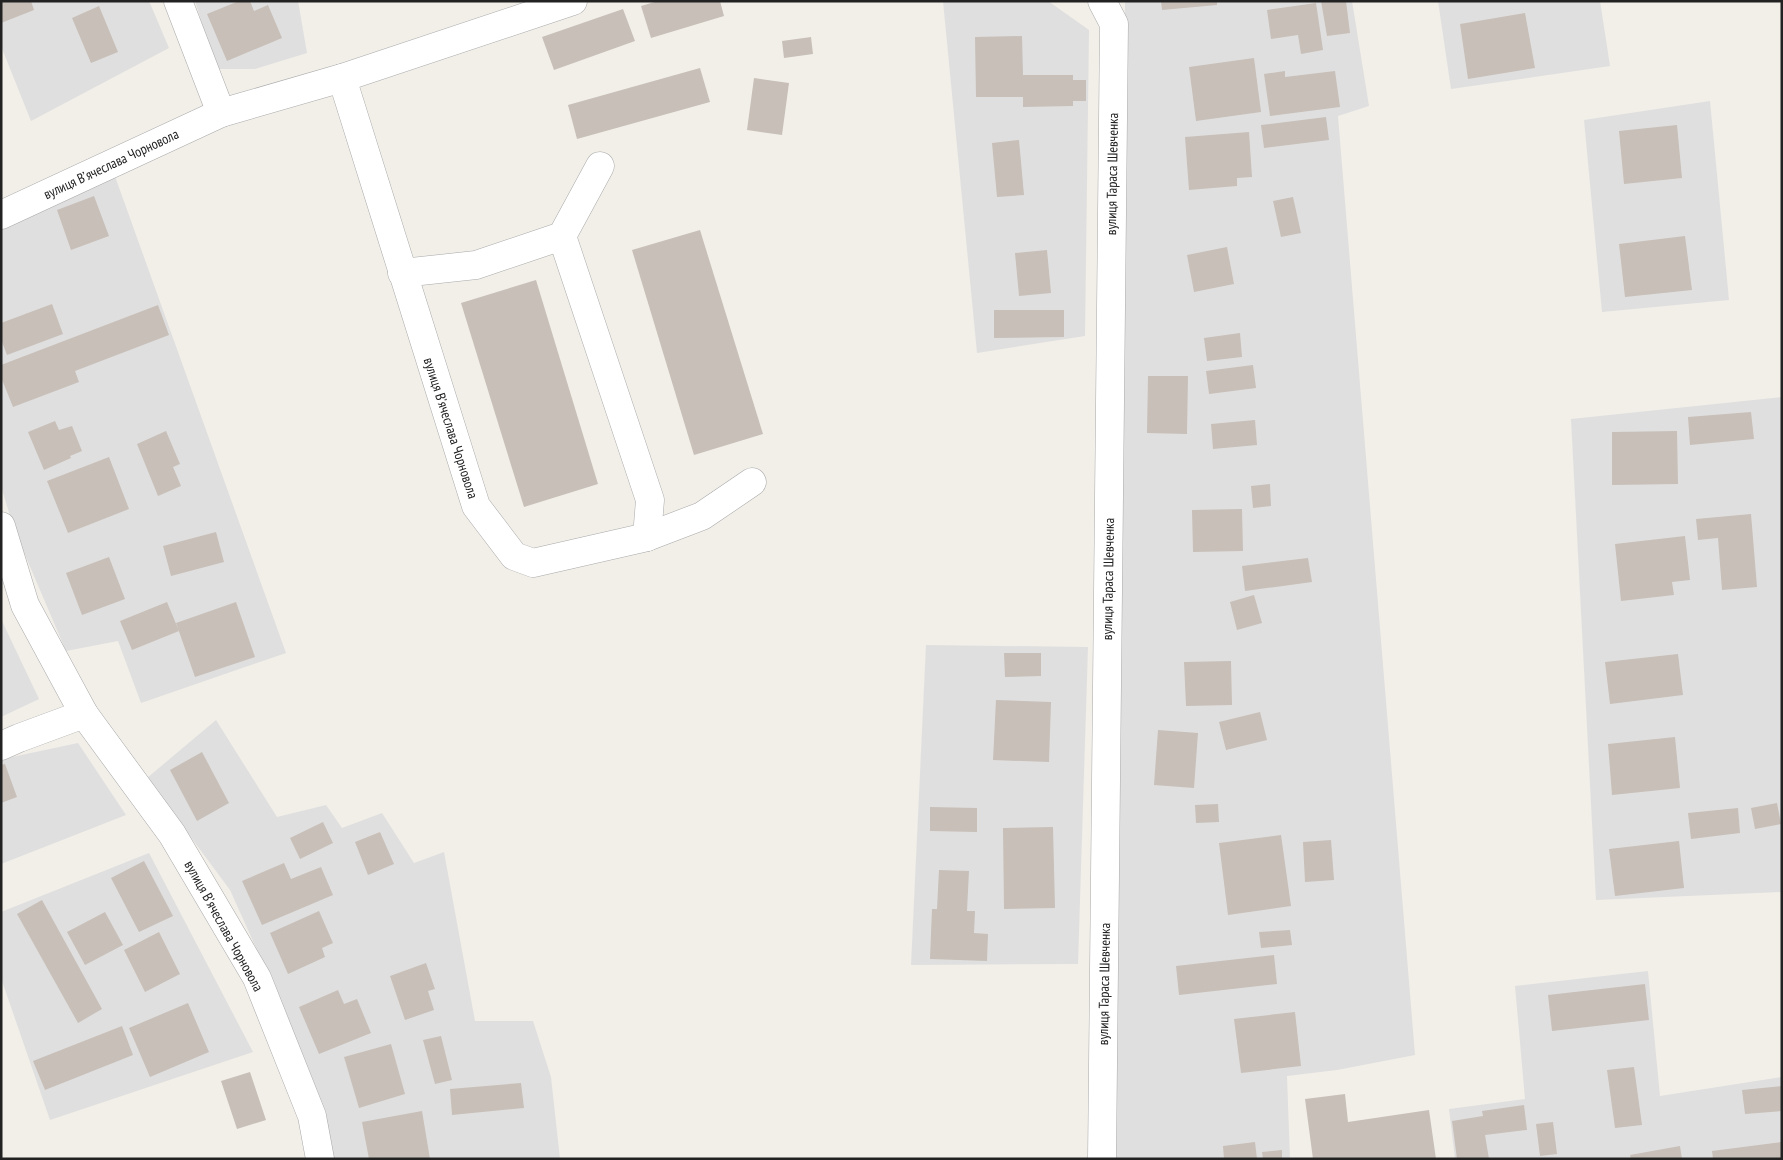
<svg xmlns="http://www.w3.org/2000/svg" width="1783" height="1160" font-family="'PT Sans Narrow',sans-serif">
  <rect width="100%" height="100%" fill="#f2efe9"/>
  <g fill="#e0dfdf">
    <path d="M1,1H149L169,48L31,121L1,46Z"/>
    <path d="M195,1H298L307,53L255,69H216Z"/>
    <path d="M943,1H1048L1089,30L1085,336L977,353Z"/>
    <path d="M1125,1H1352L1369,106L1338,116L1415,1055L1337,1070L1287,1076L1290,1159H1113Z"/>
    <path d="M1438,1H1600L1610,66L1451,89Z"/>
    <path d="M1710,101L1729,300L1602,312L1584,120Z"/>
    <path d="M107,154L286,653L141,703L118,641L66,651L14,529L1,486V209Z"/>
    <path d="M1782,397V892L1596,900L1571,419Z"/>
    <path d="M1,619L39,699L1,717Z"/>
    <path d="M926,645L1088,647L1078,964L911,965Z"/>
    <path d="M216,720L277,817L326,805L342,828L382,813L414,863L444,852L475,1021H533L551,1077L560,1159H319L276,992L230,890L147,778Z"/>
    <path d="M78,743L126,815L1,864V761L12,757Z"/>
    <path d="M149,853L253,1052L50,1120L1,978V912Z"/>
    <path d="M1648,971L1660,1096L1782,1077V1159H1455L1449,1109L1525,1099L1515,986Z"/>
  </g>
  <g fill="#c7bfb8">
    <path d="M1,1H31L34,10L1,23Z"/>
    <path d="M239,1H250L254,11L268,5L282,38L227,61L207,14Z"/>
    <path d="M658,1H720L724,16L651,38L641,6Z"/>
    <path d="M1161,1H1217V5L1162,10Z"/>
    <path d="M1321,1H1346L1350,33L1327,36Z"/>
    <path d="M1316,3L1323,50L1301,54L1298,35L1271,39L1267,10Z"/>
    <path d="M99,6L118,52L91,63L72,18Z"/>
    <path d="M623,9L635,41L554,70L542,37Z"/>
    <path d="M1525,13L1535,68L1468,79L1460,24Z"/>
    <path d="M1022,36L1023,75H1073V80H1086V101H1073V106L1023,107V97H976L975,37Z"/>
    <path d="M811,37L813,54L784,58L782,41Z"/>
    <path d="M1254,58L1261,112L1196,121L1189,67Z"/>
    <path d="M700,68L710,102L577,139L568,105Z"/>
    <path d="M1285,71V77L1335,71L1340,107L1270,116L1264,74Z"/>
    <path d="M754,78L789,83L782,135L747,130Z"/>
    <path d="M1326,117L1329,140L1264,148L1261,125Z"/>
    <path d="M1677,125L1682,178L1624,184L1619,131Z"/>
    <path d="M1249,132L1252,177L1237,178V186L1189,190L1185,137Z"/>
    <path d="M1019,140L1024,195L997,197L992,143Z"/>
    <path d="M94,196L109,236L71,250L57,210Z"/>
    <path d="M1293,197L1301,233L1281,237L1273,201Z"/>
    <path d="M700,230L763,434L694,455L632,250Z"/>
    <path d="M1685,236L1692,290L1625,297L1619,244Z"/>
    <path d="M1227,247L1234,284L1194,292L1187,255Z"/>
    <path d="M1047,250L1051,293L1019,296L1015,253Z"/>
    <path d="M536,280L598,484L524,507L461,303Z"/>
    <path d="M52,304L63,334L7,355L1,339V323Z"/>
    <path d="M158,305L169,335L75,371L79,382L13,407L1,377V365Z"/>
    <path d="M994,310H1064V337L994,338Z"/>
    <path d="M1240,333L1242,357L1207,361L1204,338Z"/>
    <path d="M1253,365L1256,388L1209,394L1206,371Z"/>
    <path d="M1148,376H1188L1187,434L1147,433Z"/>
    <path d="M1751,412L1754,439L1690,445L1688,417Z"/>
    <path d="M1255,420L1257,445L1213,449L1211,424Z"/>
    <path d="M55,421L59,430L72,426L82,451L70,456L71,458L44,470L28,432Z"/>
    <path d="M166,431L180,464L173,467L181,486L158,496L137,444Z"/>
    <path d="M1677,431L1678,484L1612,485V432Z"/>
    <path d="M109,457L129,509L68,533L47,481Z"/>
    <path d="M1270,484L1271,506L1253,508L1251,486Z"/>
    <path d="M1242,509L1243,551L1193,552L1192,510Z"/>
    <path d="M1751,514L1757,587L1722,590L1718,538L1698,540L1696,519Z"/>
    <path d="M216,532L224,562L171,576L163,546Z"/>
    <path d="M1685,536L1690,580L1672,582L1674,595L1621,601L1615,544Z"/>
    <path d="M109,557L125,599L82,615L66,573Z"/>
    <path d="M1308,558L1312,582L1245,591L1242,566Z"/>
    <path d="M1254,595L1262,623L1237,630L1230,602Z"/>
    <path d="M167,602L179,631L132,650L120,621Z"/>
    <path d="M236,602L255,657L195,677L176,623Z"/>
    <path d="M1004,653H1041V676L1005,677Z"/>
    <path d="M1678,654L1683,695L1610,704L1605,662Z"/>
    <path d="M1231,661L1232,705L1186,706L1184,662Z"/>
    <path d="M996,700L1051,702L1049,762L993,760Z"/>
    <path d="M1260,712L1267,740L1226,750L1219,722Z"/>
    <path d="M1158,730L1198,733L1194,788L1154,785Z"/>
    <path d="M1675,737L1680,788L1612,795L1608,744Z"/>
    <path d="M202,752L229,803L197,821L170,770Z"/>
    <path d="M5,764L17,797L1,803V765Z"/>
    <path d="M1777,803L1781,824L1755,829L1751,808Z"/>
    <path d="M1218,804L1219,822L1196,823L1195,805Z"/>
    <path d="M930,807L977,808V832L930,831Z"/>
    <path d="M1738,808L1740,833L1691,839L1688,813Z"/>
    <path d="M323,822L333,843L300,859L290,838Z"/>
    <path d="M1053,827L1055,908L1004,909L1003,828Z"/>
    <path d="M380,832L394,864L368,875L355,842Z"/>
    <path d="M1281,835L1291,906L1228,915L1219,843Z"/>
    <path d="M1331,840L1334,880L1305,882L1303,842Z"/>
    <path d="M1679,841L1684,888L1615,896L1609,849Z"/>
    <path d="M144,861L173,916L139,932L111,878Z"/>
    <path d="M284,863L291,879L321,867L333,895L262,925L242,881Z"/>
    <path d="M939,870L969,871L967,911H975L974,933L988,934L987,961L930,959L932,909H937Z"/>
    <path d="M42,900L102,1009L78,1023L17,914Z"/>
    <path d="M319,911L333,943L322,948L325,957L288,974L270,933Z"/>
    <path d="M105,912L123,945L85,965L67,932Z"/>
    <path d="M1290,930L1292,945L1261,948L1259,932Z"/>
    <path d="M159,932L180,974L145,992L124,950Z"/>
    <path d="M1274,955L1277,984L1179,995L1176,966Z"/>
    <path d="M426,963L435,989L428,991L434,1010L405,1020L390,976Z"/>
    <path d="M1645,984L1649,1020L1552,1031L1548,995Z"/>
    <path d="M338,990L344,1004L357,999L371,1033L319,1054L299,1007Z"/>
    <path d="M188,1003L209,1052L150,1077L129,1028Z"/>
    <path d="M1295,1012L1301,1066L1241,1073L1234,1019Z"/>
    <path d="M122,1026L133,1055L45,1090L33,1061Z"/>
    <path d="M441,1036L452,1080L435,1084L423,1040Z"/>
    <path d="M391,1044L405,1094L359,1108L344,1057Z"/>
    <path d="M1634,1067L1642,1125L1615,1128L1607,1070Z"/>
    <path d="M250,1072L266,1120L237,1129L221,1081Z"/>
    <path d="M521,1083L524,1108L452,1115L450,1089Z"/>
    <path d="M1782,1086V1111L1745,1114L1742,1090Z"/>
    <path d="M1345,1094L1348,1122L1429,1110L1436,1159H1313L1305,1099Z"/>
    <path d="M1524,1105L1527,1130L1485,1135L1489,1159H1457L1452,1121L1483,1116L1482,1111Z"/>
    <path d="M422,1111L430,1159H369L362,1122Z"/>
    <path d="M1553,1122L1557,1154L1540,1156L1536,1124Z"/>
    <path d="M1255,1142L1257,1159H1224L1223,1146Z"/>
    <path d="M1782,1142V1159H1713L1712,1151Z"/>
    <path d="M1680,1146L1682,1159H1631L1630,1155Z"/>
    <path d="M1282,1150V1159H1263L1262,1152Z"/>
  </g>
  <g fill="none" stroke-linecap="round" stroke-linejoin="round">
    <g stroke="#a9a9a9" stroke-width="29">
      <g id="minor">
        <path d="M178,1L221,113"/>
        <path d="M342,78L476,506L514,556L533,563L647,537L702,516L752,482"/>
        <path d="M1,215L221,113L342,78L573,1"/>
        <path d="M562,236L650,500L647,537"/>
        <path d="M402,273L476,265L562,236L600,166"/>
        <path d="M1,526L25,605L84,714L172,834L257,978L312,1116L320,1159"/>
        <path d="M1,746L19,738L84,714"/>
        <path d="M1102,1159L1114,24L1102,1"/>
      </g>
    </g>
    <use href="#minor" stroke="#fff" stroke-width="28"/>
  </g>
  <g text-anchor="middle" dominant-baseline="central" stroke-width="4" stroke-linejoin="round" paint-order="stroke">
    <g font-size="14" fill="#222" stroke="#fff">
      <text transform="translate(111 164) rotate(-25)">вулиця Вʼячеслава Чорновола</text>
      <text transform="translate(1112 174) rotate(-89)">вулиця Тараса Шевченка</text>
      <text transform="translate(451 428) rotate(72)">вулиця Вʼячеслава Чорновола</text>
      <text transform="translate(1108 579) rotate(-89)">вулиця Тараса Шевченка</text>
      <text transform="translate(224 926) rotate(61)">вулиця Вʼячеслава Чорновола</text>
      <text transform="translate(1104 984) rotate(-89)">вулиця Тараса Шевченка</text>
    </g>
  </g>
  <rect width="1783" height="1160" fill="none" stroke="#222222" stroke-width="5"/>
</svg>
